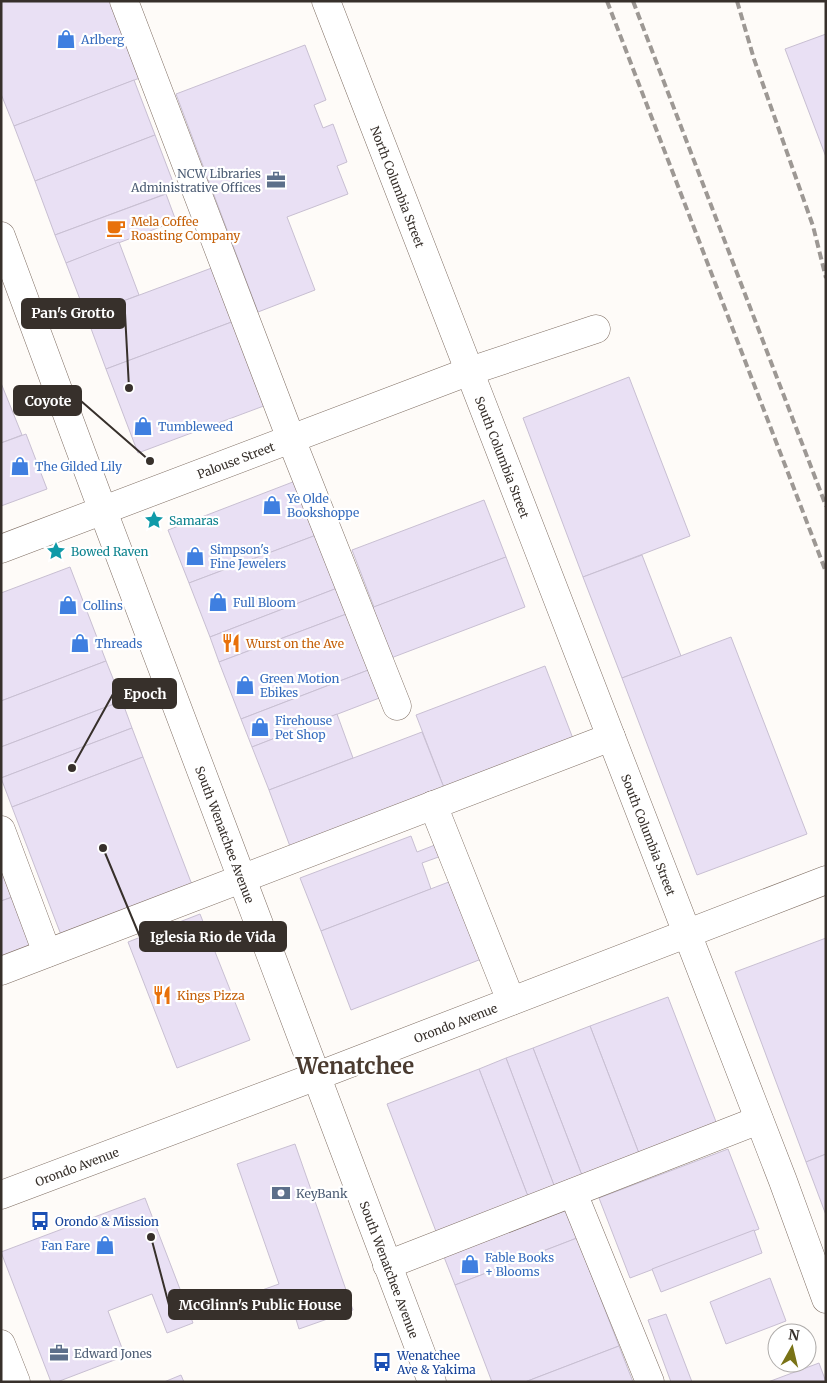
<svg xmlns="http://www.w3.org/2000/svg" width="827" height="1383" font-family="Merriweather,serif">
  <rect width="100%" height="100%" fill="#fefbf8"/>
  <g fill="#e9e0f4" stroke="#c8bfd2">
    <path d="M1,1H117L145,76L14,126L1,94Z"/>
    <path d="M826,34V157L785,49Z"/>
    <path d="M305,45L326,100L314,105L323,128L333,124L347,162L337,166L348,194L287,217L315,290L258,312L176,94Z"/>
    <path d="M134,80L155,135L35,181L14,126Z"/>
    <path d="M155,135L176,190L55,235L35,181Z"/>
    <path d="M166,194L176,221L66,263L55,235Z"/>
    <path d="M119,242L139,295L86,315L66,263Z"/>
    <path d="M217,266L237,320L106,369L86,315Z"/>
    <path d="M237,320L269,404L138,453L106,369Z"/>
    <path d="M629,377L690,536L583,577L523,418Z"/>
    <path d="M1,383L22,435L1,443Z"/>
    <path d="M26,434L47,489L1,506V443Z"/>
    <path d="M298,480L319,534L189,583L168,530Z"/>
    <path d="M484,500L506,557L374,607L352,550Z"/>
    <path d="M319,534L340,587L210,637L189,583Z"/>
    <path d="M642,555L681,656L622,678L583,577Z"/>
    <path d="M506,557L525,607L391,658L371,608Z"/>
    <path d="M70,567L106,661L1,701V593Z"/>
    <path d="M340,587L349,613L219,662L210,637Z"/>
    <path d="M349,613L371,669L241,719L219,662Z"/>
    <path d="M731,637L807,834L697,875L622,678Z"/>
    <path d="M106,661L122,701L1,747V701Z"/>
    <path d="M545,666L577,749L448,798L416,715Z"/>
    <path d="M371,669L382,697L252,747L241,719Z"/>
    <path d="M122,701L132,728L1,778V747Z"/>
    <path d="M337,714L353,758L269,790L252,747Z"/>
    <path d="M132,728L143,757L12,807L1,778Z"/>
    <path d="M422,732L448,798L294,857L269,790Z"/>
    <path d="M143,757L194,890L63,940L12,807Z"/>
    <path d="M411,836L417,852L440,843L444,855L422,863L431,889L321,931L300,878Z"/>
    <path d="M1,840L21,894L1,901Z"/>
    <path d="M454,880L484,958L351,1010L321,931Z"/>
    <path d="M21,894L41,948L1,963V901Z"/>
    <path d="M200,914L250,1040L177,1068L128,942Z"/>
    <path d="M826,938V1154L806,1162L735,972Z"/>
    <path d="M668,997L718,1127L640,1156L590,1026Z"/>
    <path d="M590,1026L640,1156L583,1178L533,1048Z"/>
    <path d="M533,1048L583,1178L555,1188L506,1058Z"/>
    <path d="M506,1058L555,1188L529,1199L479,1069Z"/>
    <path d="M479,1069L529,1199L437,1234L387,1104Z"/>
    <path d="M295,1144L353,1310L299,1329L291,1303L255,1315L248,1295L279,1284L237,1164Z"/>
    <path d="M728,1149L759,1229L630,1278L599,1198Z"/>
    <path d="M826,1154V1215L806,1162Z"/>
    <path d="M145,1198L193,1323L167,1333L152,1294L108,1311L125,1356L57,1382H51L1,1252Z"/>
    <path d="M567,1210L577,1238L455,1285L444,1257Z"/>
    <path d="M754,1230L762,1253L661,1292L652,1269Z"/>
    <path d="M577,1238L619,1346L525,1382H492L455,1285Z"/>
    <path d="M770,1278L786,1321L726,1344L710,1302Z"/>
    <path d="M666,1314L692,1382H671L648,1320Z"/>
    <path d="M619,1346L633,1382H525Z"/>
    <path d="M819,1363L826,1382H768Z"/>
    <path d="M181,1375L184,1382H164Z"/>
  </g>
  <g fill="none" stroke-linecap="round" stroke-linejoin="round">
    <g stroke="#7f6e63" stroke-width="29">
      <g id="minor">
        <path d="M124,1L291,439L397,706"/>
        <path id="s1" d="M326,1L783,1181L826,1299"/>
        <path id="s2" d="M1,549L470,371L596,329"/>
        <path d="M433,805L511,1001"/>
        <path d="M1,830L47,953"/>
        <path d="M1,971L611,737"/>
        <path d="M573,1193L650,1382"/>
        <path d="M387,1265L759,1120"/>
      </g>
    </g>
    <g stroke="#7f6e63" stroke-width="29">
      <g id="major">
        <path id="s3" d="M1,236L103,511L432,1382"/>
        <path id="s4" d="M1,1195L317,1076L826,880"/>
        <path d="M1,1344L16,1382"/>
      </g>
    </g>
    <use href="#minor" stroke="#fff" stroke-width="28"/>
    <use href="#major" stroke="#fff" stroke-width="28"/>
    <g stroke="#9d9894" stroke-width="4" stroke-dasharray="8 4" stroke-linecap="butt">
      <path d="M607,1L826,572"/>
      <path d="M633,1L826,506"/>
      <path d="M737,1L754,59L813,226L826,278"/>
    </g>
  </g>
  <defs>
    <g id="shop-bare" transform="scale(1.5)"><path d="M-5-2.5h2.3a2.7 3.5 0 0 1 5.4 0H5L5.5 6h-11ZM-1.5-2.5h3a1.5 2.3 0 0 0-3 0Z" fill="#3f7fe0" stroke="#fff" stroke-width="2.5" paint-order="stroke"/></g>
    <g id="office-bare" transform="scale(1.5)"><path d="M-6-3h4V-5.5h4V-3h4V5H-6ZM-1-4.5V-3h2v-1.5ZM-6 0V1H6V0Z" fill="#5c6f8a" stroke="#fff" stroke-width="2.5" paint-order="stroke"/></g>
    <g id="cafe-bare" transform="scale(1.5)"><path d="M-5.5-4.5H6V0H3Q3 3.5 0 3.5H-2.5Q-5.5 3.5-5.5 0ZM3-3.2v2h1.7v-2ZM-6 4.5H4V6H-6Z" fill="#e8710a" stroke="#fff" stroke-width="2.5" paint-order="stroke"/></g>
    <g id="sight-bare" transform="scale(1.5)"><path d="M0-6L1.8-2.2L6-1.7L2.9 1.2L3.7 5.4L0 3.3L-3.7 5.4L-2.9 1.2L-6-1.7L-1.8-2.2Z" fill="#0f9aa8" stroke="#fff" stroke-width="2.5" paint-order="stroke"/></g>
    <g id="restaurant-bare" transform="scale(1.5)"><path d="M-5-6h1v4h1v-4h1v4h1v-4h1v5L-1.5 .5V6h-2V.5L-5-1ZM5-6V6H3V1.5H1.5Q1.5-4 5-6Z" fill="#e8710a" stroke="#fff" stroke-width="2.5" paint-order="stroke"/></g>
    <g id="bank-bare" transform="scale(1.5)"><path d="M-6-4H6V4H-6ZM0-2.3a2.3 2.3 0 1 0 0 4.6a2.3 2.3 0 1 0 0-4.6Z" fill="#5c6f8a" stroke="#fff" stroke-width="2.5" paint-order="stroke"/></g>
    <g id="bus-bare" transform="scale(1.5)"><path d="M-5-6H5V4H4V6H2V4H-2V6H-4V4H-5ZM-3.5-4V0h7V-4ZM-3.5 1.2v1.5H-2V1.2ZM2 1.2v1.5H3.5V1.2Z" fill="#1a4fb4" stroke="#fff" stroke-width="2.5" paint-order="stroke"/></g>
  </defs>
  <g fill-rule="evenodd">
    <use href="#shop-bare" x="66" y="39"/>
    <use href="#office-bare" x="276" y="180"/>
    <use href="#cafe-bare" x="116" y="228"/>
    <use href="#shop-bare" x="143" y="426"/>
    <use href="#shop-bare" x="20" y="466"/>
    <use href="#shop-bare" x="272" y="505"/>
    <use href="#sight-bare" x="154" y="520"/>
    <use href="#sight-bare" x="56" y="551"/>
    <use href="#shop-bare" x="195" y="556"/>
    <use href="#shop-bare" x="218" y="602"/>
    <use href="#shop-bare" x="68" y="605"/>
    <use href="#shop-bare" x="80" y="643"/>
    <use href="#restaurant-bare" x="231" y="643"/>
    <use href="#shop-bare" x="245" y="685"/>
    <use href="#shop-bare" x="260" y="727"/>
    <use href="#restaurant-bare" x="162" y="995"/>
    <use href="#bank-bare" x="281" y="1193"/>
    <use href="#bus-bare" x="40" y="1221"/>
    <use href="#shop-bare" x="105" y="1245"/>
    <use href="#shop-bare" x="470" y="1264"/>
    <use href="#office-bare" x="59" y="1353"/>
    <use href="#bus-bare" x="382" y="1362"/>
  </g>
  <g text-anchor="middle" dominant-baseline="central" stroke-width="4.5" stroke-linejoin="round" paint-order="stroke">
    <g font-size="12" fill="#366cbe" stroke="#fff" text-anchor="start">
      <text x="81" y="39">Arlberg</text>
      <text x="158" y="426">Tumbleweed</text>
      <text x="35" y="466">The Gilded Lily</text>
      <text x="287" y="498">Ye Olde<tspan x="287" dy="14">Bookshoppe</tspan></text>
      <text x="210" y="549">Simpson's<tspan x="210" dy="14">Fine Jewelers</tspan></text>
      <text x="233" y="602">Full Bloom</text>
      <text x="83" y="605">Collins</text>
      <text x="95" y="643">Threads</text>
      <text x="260" y="678">Green Motion<tspan x="260" dy="14">Ebikes</tspan></text>
      <text x="275" y="720">Firehouse<tspan x="275" dy="14">Pet Shop</tspan></text>
      <text x="90" y="1245" text-anchor="end">Fan Fare</text>
      <text x="485" y="1257">Fable Books<tspan x="485" dy="14">+ Blooms</tspan></text>
    </g>
    <g font-size="12" fill="#4e5e75" stroke="#fff" text-anchor="start">
      <text x="261" y="173" text-anchor="end">NCW Libraries<tspan x="261" dy="14">Administrative Offices</tspan></text>
      <text x="296" y="1193">KeyBank</text>
      <text x="74" y="1353">Edward Jones</text>
    </g>
    <g font-size="12" fill="#37302b" stroke="#fff">
      <text stroke="none"><textPath href="#s1" startOffset="199">North Columbia Street</textPath></text>
      <text stroke="none"><textPath href="#s1" startOffset="489">South Columbia Street</textPath></text>
      <text stroke="none"><textPath href="#s2" startOffset="251">Palouse Street</textPath></text>
      <text stroke="none"><textPath href="#s3" startOffset="639">South Wenatchee Avenue</textPath></text>
      <text stroke="none"><textPath href="#s1" startOffset="894">South Columbia Street</textPath></text>
      <text stroke="none"><textPath href="#s4" startOffset="486">Orondo Avenue</textPath></text>
      <text stroke="none"><textPath href="#s4" startOffset="81">Orondo Avenue</textPath></text>
      <text stroke="none"><textPath href="#s3" startOffset="1104">South Wenatchee Avenue</textPath></text>
    </g>
    <g font-size="12" fill="#c56008" stroke="#fff" text-anchor="start">
      <text x="131" y="221">Mela Coffee<tspan x="131" dy="14">Roasting Company</tspan></text>
      <text x="246" y="643">Wurst on the Ave</text>
      <text x="177" y="995">Kings Pizza</text>
    </g>
    <g font-size="12" fill="#0d838f" stroke="#fff" text-anchor="start">
      <text x="169" y="520">Samaras</text>
      <text x="71" y="551">Bowed Raven</text>
    </g>
    <g font-size="12" fill="#164399" stroke="#fff" text-anchor="start">
      <text x="55" y="1221">Orondo &amp; Mission</text>
      <text x="397" y="1355">Wenatchee<tspan x="397" dy="14">Ave &amp; Yakima</tspan></text>
    </g>
    <g font-size="22" font-weight="bold" fill="#4a3b30" stroke="#fff">
      <text x="355" y="1066">Wenatchee</text>
    </g>
  </g>
  <path fill="none" stroke="#37302b" stroke-width="2" d="M129 388L125 313M150 461L81 401M72 768L113 694M103 848L140 937M151 1237L169 1305"/>
  <g fill="#37302b" stroke="#fff" stroke-width="2">
    <circle cx="129" cy="388" r="5"/>
    <circle cx="150" cy="461" r="5"/>
    <circle cx="72" cy="768" r="5"/>
    <circle cx="103" cy="848" r="5"/>
    <circle cx="151" cy="1237" r="5"/>
  </g>
  <g fill="#37302b" stroke="#37302b" stroke-width="2">
    <rect x="22" y="299" width="103" height="29" rx="5"/>
    <rect x="14" y="386" width="67" height="29" rx="5"/>
    <rect x="113" y="679" width="63" height="29" rx="5"/>
    <rect x="140" y="922" width="146" height="29" rx="5"/>
    <rect x="169" y="1290" width="182" height="29" rx="5"/>
  </g>
  <g font-size="14" text-anchor="middle" font-weight="bold" fill="#fff">
    <text x="73" y="318">Pan's Grotto</text>
    <text x="48" y="406">Coyote</text>
    <text x="145" y="699">Epoch</text>
    <text x="213" y="942">Iglesia Rio de Vida</text>
    <text x="260" y="1310">McGlinn's Public House</text>
  </g>
  <rect width="827" height="1383" fill="none" stroke="#37302b" stroke-width="5"/>
  <g transform="translate(792 1348) rotate(8)"><circle r="24" fill="#ffffff" stroke="#afacaa"/>
  <path d="M0-4L9 19L0 12L-9 19Z" fill="#797316"/>
  <text y="-8" font-size="14" font-weight="bold" text-anchor="middle" fill="#37302b">N</text>
  </g>
</svg>
